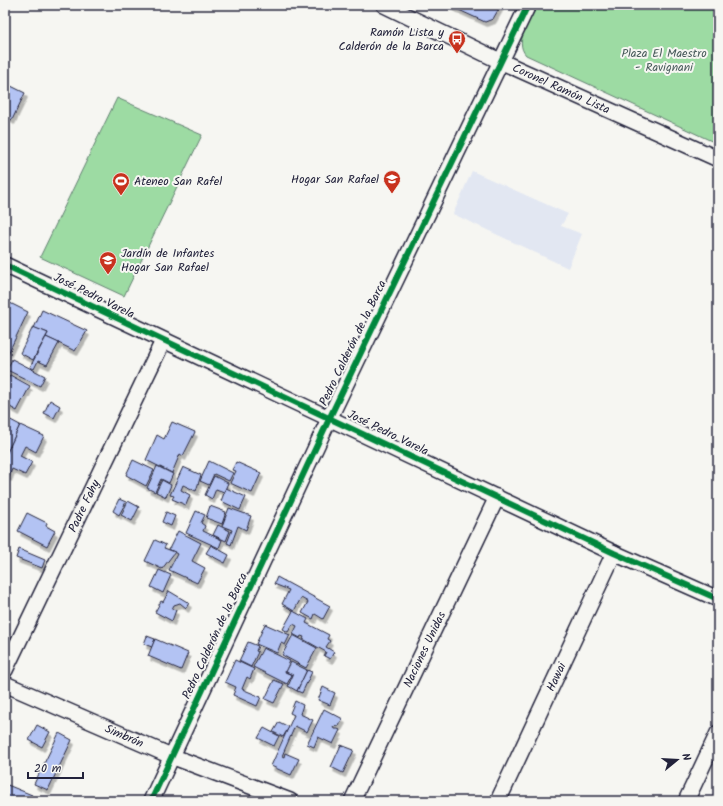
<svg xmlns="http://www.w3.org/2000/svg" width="723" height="806" font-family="Kalam,sans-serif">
  <defs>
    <filter id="shadow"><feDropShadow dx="2.5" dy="4.5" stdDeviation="0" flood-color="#0004"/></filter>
  </defs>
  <rect width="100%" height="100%" fill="#f6f6f2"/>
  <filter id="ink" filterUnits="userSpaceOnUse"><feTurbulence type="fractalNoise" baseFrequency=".025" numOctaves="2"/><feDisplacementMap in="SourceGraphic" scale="8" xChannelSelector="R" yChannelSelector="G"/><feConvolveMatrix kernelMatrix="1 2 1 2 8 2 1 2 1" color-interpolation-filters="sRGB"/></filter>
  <g filter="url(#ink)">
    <path fill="#e2e7f2" d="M472,171L568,214L561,226L582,234L568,268L453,214Z"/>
    <g fill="#9ddba3" stroke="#607e6f">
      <path d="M538,5H718V144L526,55C513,41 531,18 538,5Z"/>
      <path d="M117,98L202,135L124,296L40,257Z"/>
    </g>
    <g fill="#b3c3f3" stroke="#22223b" filter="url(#shadow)">
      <path d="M448,5H501L493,19L485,22Z"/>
      <path d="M5,83L25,93L12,120L5,116Z"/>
      <path d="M6,301L28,312L5,360V303Z"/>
      <path d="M42,310L87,331L75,351L46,337L48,333L34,328Z"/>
      <path d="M33,327L48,333L33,360L20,353Z"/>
      <path d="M46,337L59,343L47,365L38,361L34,369L30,367Z"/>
      <path d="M12,359L45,376L40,386L7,370Z"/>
      <path d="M10,375L30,386L17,411L5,404V385Z"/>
      <path d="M50,400L60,406L54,418L44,413Z"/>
      <path d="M5,417L20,425L5,457Z"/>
      <path d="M172,422L195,432L183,456L180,454L172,473L146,460L157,435L164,439Z"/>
      <path d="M20,425L44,436L36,452L25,446L20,456L32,462L25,475L12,469L9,477L5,475V457Z"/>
      <path d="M133,460L154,470L146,486L126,475Z"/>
      <path d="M209,461L233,473L229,481L214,474L209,485L200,481Z"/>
      <path d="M236,462L261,473L252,493L230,483L236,471L232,470Z"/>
      <path d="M157,466L173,474L169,483L161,479L155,492L147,488Z"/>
      <path d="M183,467L201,475L196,491L183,485L181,490L190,495L186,505L172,499L174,496L170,495Z"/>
      <path d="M214,476L228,483L224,492L216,489L212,499L205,495Z"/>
      <path d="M162,480L171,485L166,497L156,492Z"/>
      <path d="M226,488L246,497L240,510L221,501Z"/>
      <path d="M119,499L126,502L119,515L113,511Z"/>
      <path d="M128,501L139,507L132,521L121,515Z"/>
      <path d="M210,506L226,512L222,524L206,518Z"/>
      <path d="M229,508L251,516L246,530L238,526L231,545L227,543L232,530L222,526Z"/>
      <path d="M196,511L205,515L201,523L205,526L203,531L222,540L219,548L186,533Z"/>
      <path d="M166,512L175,516L171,526L162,522Z"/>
      <path d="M27,513L47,523L46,526L55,531L47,546L18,531Z"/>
      <path d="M218,525L230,531L226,541L213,535Z"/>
      <path d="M178,531L201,543L192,561L205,568L197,583L169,570L177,554L169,549Z"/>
      <path d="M155,540L166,545L164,548L175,552L162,569L145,561Z"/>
      <path d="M211,545L229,555L225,563L206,553Z"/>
      <path d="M19,549L45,560L42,568L16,558Z"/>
      <path d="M159,570L171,575L163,593L151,587Z"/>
      <path d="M277,577L330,606L323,619L315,614L313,619L302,613L308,602L301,598L294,611L282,604L289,590L274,584Z"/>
      <path d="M169,591L189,603L186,608L180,603L174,605L172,609L176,610L172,621L155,612L161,601L163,602Z"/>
      <path d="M293,611L308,619L306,623L329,635L327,639L330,641L326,647L334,652L330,659L324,656L326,652L303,639L304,637L301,636L300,638L293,634L297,626L293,624L288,632L283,629Z"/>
      <path d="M265,624L290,635L285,645L281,643L277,653L256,644Z"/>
      <path d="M293,635L317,648L306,668L282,655Z"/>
      <path d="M147,636L155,639L152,647L144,644Z"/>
      <path d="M155,639L188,653L181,670L148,656Z"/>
      <path d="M248,642L258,646L256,651L258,652L251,667L239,661Z"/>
      <path d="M263,648L290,661L285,672L292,675L287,684L253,667Z"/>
      <path d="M235,660L254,669L250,679L247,677L242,689L261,697L257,706L233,695L236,687L225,682Z"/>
      <path d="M291,662L307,670L297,691L288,686L293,675L286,672Z"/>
      <path d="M307,670L312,672L302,693L297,691Z"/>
      <path d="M274,680L284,684L274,703L265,699Z"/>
      <path d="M323,687L335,693L330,705L318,700Z"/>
      <path d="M295,701L303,705L300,714L313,720L307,732L295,726L282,756L284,757L285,753L299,759L291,775L271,766L294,715L290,713Z"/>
      <path d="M324,709L343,719L339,726L333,727L334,729H338L340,730L333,744L318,737L314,747L307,744Z"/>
      <path d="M279,722L289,727L283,737L273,732Z"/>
      <path d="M37,725L50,732L42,747L29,740Z"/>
      <path d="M264,728L279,736L274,746L258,738Z"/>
      <path d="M59,733L72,740L48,790L34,784Z"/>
      <path d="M341,745L354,750L343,773L331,767Z"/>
      <path d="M5,784L32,795L30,801H5Z"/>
    </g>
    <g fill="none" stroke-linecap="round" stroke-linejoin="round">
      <g stroke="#22223b" stroke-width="18">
        <g id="minor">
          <path id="s1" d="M384,5L500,61L718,159"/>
          <path d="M5,265L614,553L718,599"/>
          <path id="s2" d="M5,670L163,341"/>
          <path id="s3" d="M5,684L171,756L290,801"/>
          <path d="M151,801L330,417L528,5"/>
          <path id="s4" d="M352,801L497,497"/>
          <path id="s5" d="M498,801L614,553"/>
          <path d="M686,801L718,733"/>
        </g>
      </g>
      <use href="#minor" stroke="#f6f6f2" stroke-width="15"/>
      <g stroke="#f6f6f2" stroke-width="8">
        <g id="cycleway">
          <path d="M5,265L614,553L718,599"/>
          <path d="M151,801L330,417L528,5"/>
        </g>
      </g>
      <use href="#cycleway" stroke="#00873e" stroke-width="6"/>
    </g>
  </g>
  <defs>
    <g id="bus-pin" transform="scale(0.9)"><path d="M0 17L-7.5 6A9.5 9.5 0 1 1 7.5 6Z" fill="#c8321e" stroke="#f6f6f2"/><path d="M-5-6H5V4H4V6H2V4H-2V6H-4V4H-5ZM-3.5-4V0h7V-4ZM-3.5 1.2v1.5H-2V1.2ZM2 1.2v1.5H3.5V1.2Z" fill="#fff"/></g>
    <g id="school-pin" transform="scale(0.9)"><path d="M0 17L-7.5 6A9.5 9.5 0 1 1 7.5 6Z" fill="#c8321e" stroke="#f6f6f2"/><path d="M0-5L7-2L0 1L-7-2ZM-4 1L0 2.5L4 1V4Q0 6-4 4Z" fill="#fff"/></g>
    <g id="stadium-pin" transform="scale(0.9)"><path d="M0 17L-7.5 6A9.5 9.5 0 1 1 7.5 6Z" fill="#c8321e" stroke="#f6f6f2"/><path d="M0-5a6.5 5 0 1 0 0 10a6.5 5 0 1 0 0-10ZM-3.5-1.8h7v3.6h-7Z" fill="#fff"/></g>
  </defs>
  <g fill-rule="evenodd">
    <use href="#bus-pin" x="457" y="39"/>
    <use href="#school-pin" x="392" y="179"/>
    <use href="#stadium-pin" x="121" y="181"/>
    <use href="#school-pin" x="108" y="260"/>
  </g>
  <g text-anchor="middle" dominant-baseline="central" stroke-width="4" stroke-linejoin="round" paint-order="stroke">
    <g font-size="12" fill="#22223b" stroke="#f6f6f2" text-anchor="end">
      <text x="444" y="32">Ramón Lista y<tspan x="444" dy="14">Calderón de la Barca</tspan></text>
      <text x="379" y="179">Hogar San Rafael</text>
      <text x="134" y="181" text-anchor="start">Ateneo San Rafel</text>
      <text x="121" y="253" text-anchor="start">Jardín de Infantes<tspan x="121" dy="14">Hogar San Rafael</tspan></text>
    </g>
    <g font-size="12" fill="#475a5a" stroke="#f6f6f2">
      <text x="664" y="53">Plaza El Maestro<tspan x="664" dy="14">- Ravignani</tspan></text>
    </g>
    <g font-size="12" fill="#22223b" stroke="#f6f6f2">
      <text stroke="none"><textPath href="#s1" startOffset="196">Coronel Ramón Lista</textPath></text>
      <text transform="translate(94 296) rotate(26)">José Pedro Varela</text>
      <text transform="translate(353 343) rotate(-64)">Pedro Calderón de la Barca</text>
      <text transform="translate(388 433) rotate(26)">José Pedro Varela</text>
      <text stroke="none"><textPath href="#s2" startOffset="182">Padre Fahy</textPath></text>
      <text transform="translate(215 636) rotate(-65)">Pedro Calderón de la Barca</text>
      <text stroke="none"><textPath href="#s4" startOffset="168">Naciones Unidas</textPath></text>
      <text stroke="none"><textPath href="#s5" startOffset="137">Hawai</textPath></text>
      <text stroke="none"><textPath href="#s3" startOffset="130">Simbrón</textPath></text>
    </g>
  </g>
  <rect width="723" height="806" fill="none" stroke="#f6f6f2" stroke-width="20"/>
  <rect x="10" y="10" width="703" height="786" fill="none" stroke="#22223b" stroke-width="1.5" filter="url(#ink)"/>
  <g transform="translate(677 760) rotate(72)" stroke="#f6f6f2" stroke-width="3" paint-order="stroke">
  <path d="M0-3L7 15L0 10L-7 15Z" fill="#22223b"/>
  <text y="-6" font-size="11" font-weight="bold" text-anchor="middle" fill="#22223b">N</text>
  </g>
  <path d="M28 772v6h55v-6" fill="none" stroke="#22223b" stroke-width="2"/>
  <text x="34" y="772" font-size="12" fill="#22223b" stroke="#f6f6f2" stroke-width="3" paint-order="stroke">20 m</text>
</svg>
